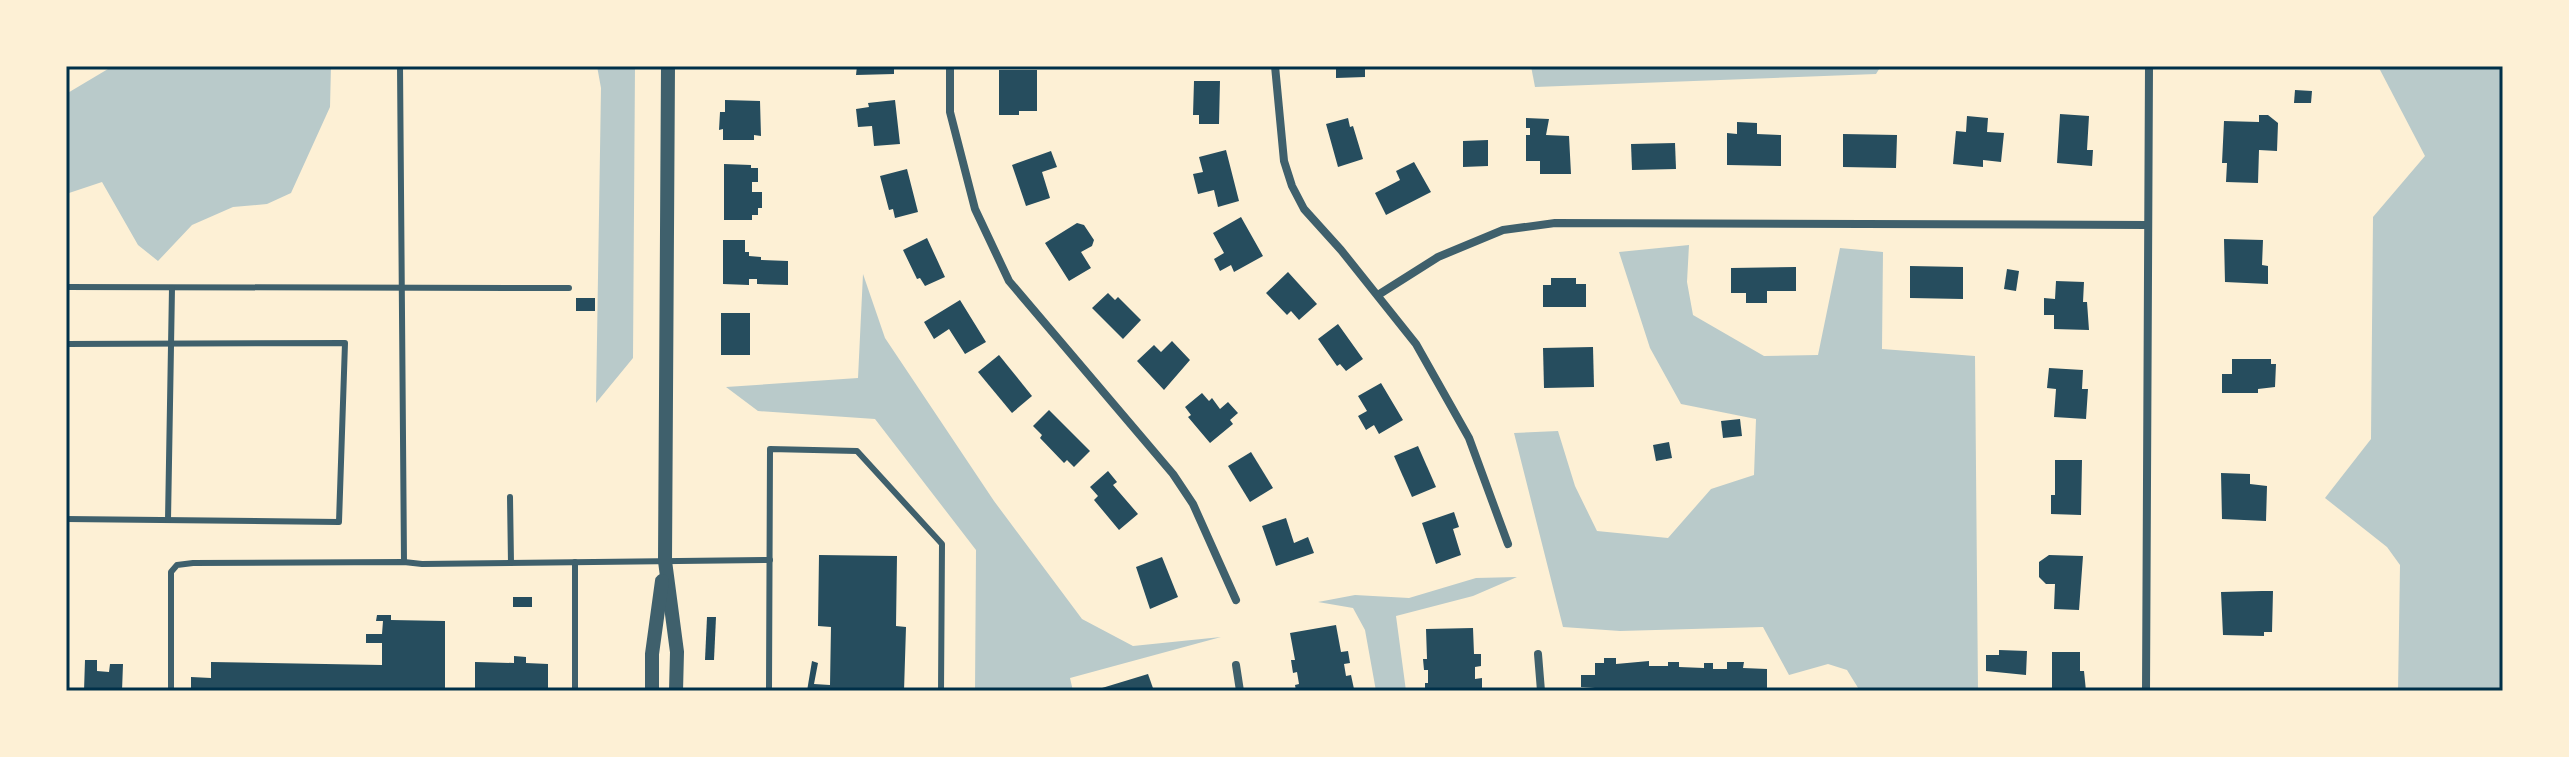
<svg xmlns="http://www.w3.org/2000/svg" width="2569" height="757" font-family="Manrope,sans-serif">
  <rect width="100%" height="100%" fill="#fdf0d5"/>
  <g fill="#b9caca">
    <path d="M113,66H331L330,107L291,193L267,204L233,207L192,225L158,261L138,245L102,182L66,194V94Z"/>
    <path d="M597,66H635L633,358L596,403L601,88Z"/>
    <path d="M1531,66H1881L1876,74L1535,87Z"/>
    <path d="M2378,66H2503V691H2398L2400,565L2387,547L2325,498L2371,439L2373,217L2425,156Z"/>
    <path d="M1689,245L1687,282L1693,315L1764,356L1818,355L1840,248L1883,252L1882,349L1975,356L1978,691H1860L1847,670L1828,664L1789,675L1763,627L1620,631L1563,627L1514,433L1558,431L1575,486L1597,531L1668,538L1711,489L1754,475L1756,419L1681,404L1650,348L1619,252Z"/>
    <path d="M863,274L885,338L994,501L1082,619L1133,646L1221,637L1070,678L1073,691H975L976,550L875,419L758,411L726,387L858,378Z"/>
    <path d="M1517,577L1473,596L1396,616L1406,691H1376L1365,630L1353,608L1318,602L1355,595L1409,598L1476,578Z"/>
  </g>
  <g fill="#264d5e">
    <path d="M857,66H894V74L856,75Z"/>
    <path d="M1336,66H1365V77L1336,78Z"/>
    <path d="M999,70H1037V111H1019V115H999Z"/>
    <path d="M1194,81H1220L1219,124H1199V115H1193Z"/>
    <path d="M2295,90L2312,91L2311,103H2294Z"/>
    <path d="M725,100L760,101L761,136L754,135V140H723V129L719,130L720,112H725Z"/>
    <path d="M895,100L900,144L874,146L872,126L858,127L856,109L869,107L868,103Z"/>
    <path d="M2060,114L2089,116L2087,150H2093L2092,166L2057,163Z"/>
    <path d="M2259,115H2268L2278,123L2277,151L2259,150L2258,183L2226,182L2227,163H2222L2224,121L2259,122Z"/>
    <path d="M1967,116L1988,118L1987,132L2004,133L2001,162L1983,160V167L1953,164L1956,131L1966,132Z"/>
    <path d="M1348,118L1350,127L1353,126L1363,159L1338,167L1326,124Z"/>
    <path d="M1526,118L1549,119L1546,135L1569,136L1571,174H1540V161H1526V135H1530V128H1526Z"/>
    <path d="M1737,122L1757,123V134L1781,135V166L1727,165V133L1737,134Z"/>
    <path d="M1843,134L1897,135L1896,168L1843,167Z"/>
    <path d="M1488,140V166L1463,167V141Z"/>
    <path d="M1675,143L1676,169L1632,170L1631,144Z"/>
    <path d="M1226,150L1239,201L1218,207L1214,190L1198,194L1193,174L1203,172L1199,157Z"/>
    <path d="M1051,151L1057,167L1042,172L1050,198L1026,206L1012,165Z"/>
    <path d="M1414,162L1431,192L1386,215L1375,193L1400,180L1396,171Z"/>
    <path d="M724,164L751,165V168H758V182H752V192H762V208H758V215H752V220H724Z"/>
    <path d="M907,169L918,212L895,218L893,209L889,210L880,176Z"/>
    <path d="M1241,217L1263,256L1234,272L1231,265L1220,271L1214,259L1224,253L1213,233Z"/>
    <path d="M1077,223L1084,225L1094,240L1092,246L1081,252L1091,268L1069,281L1045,243Z"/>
    <path d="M927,238L945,277L925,286L920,278L917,279L903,250Z"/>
    <path d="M2224,239L2263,240L2262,265L2268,266V284L2225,282Z"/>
    <path d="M723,240H745V252H749V256L761,257V260L788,261V285L757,284V279H749V285L723,284Z"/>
    <path d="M1910,266L1963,267V299L1910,298Z"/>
    <path d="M1796,267V291H1767V303H1746V293H1731V268Z"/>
    <path d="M2007,269L2019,271L2016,291L2004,289Z"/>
    <path d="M1288,272L1317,304L1299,320L1291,311L1287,315L1266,293Z"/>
    <path d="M1551,278H1576V284H1586V307H1543V285H1551Z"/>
    <path d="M2056,281L2084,282L2083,302H2087L2089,330L2054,329V315H2044V298L2055,299Z"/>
    <path d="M1108,293L1115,300L1118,297L1141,320L1123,339L1092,308Z"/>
    <rect x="576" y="298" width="19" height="13"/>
    <path d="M960,300L986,342L965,354L949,329L934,339L924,322Z"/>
    <rect x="721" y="313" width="29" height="42"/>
    <path d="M1338,324L1363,359L1346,371L1340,364L1337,366L1318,339Z"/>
    <path d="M1172,341L1190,360L1164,390L1137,361L1154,345L1161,352Z"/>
    <path d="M1593,347L1594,387L1544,388L1543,348Z"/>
    <path d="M999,355L1032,396L1012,413L978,372Z"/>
    <path d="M2232,359H2271V364H2276L2275,387L2258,389V393H2222V374H2232Z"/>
    <path d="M2049,368L2083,370L2082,389H2088L2086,419L2054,417L2056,389L2047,388Z"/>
    <path d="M1381,383L1403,420L1379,434L1374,425L1366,430L1358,416L1367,411L1358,396Z"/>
    <path d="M1202,393L1209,401L1212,398L1220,409L1228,402L1238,413L1230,420L1233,424L1210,443L1188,417L1191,415L1185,407Z"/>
    <path d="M1049,410L1090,451L1074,467L1067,460L1064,463L1040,438L1042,435L1033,426Z"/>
    <path d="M1740,419L1742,436L1723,438L1721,421Z"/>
    <path d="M1669,442L1672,458L1656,461L1653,445Z"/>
    <path d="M1418,446L1436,487L1412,497L1394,456Z"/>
    <path d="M1251,452L1273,488L1250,502L1228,466Z"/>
    <path d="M2055,460H2082L2081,515L2051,514V495H2055Z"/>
    <path d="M1108,471L1117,482L1113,485L1138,514L1119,530L1094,500L1098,496L1090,487Z"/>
    <path d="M2221,473L2250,474V484L2267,486L2266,521L2222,519Z"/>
    <path d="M1454,512L1459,527L1453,529L1461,555L1436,564L1422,523Z"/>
    <path d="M1286,518L1294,543L1308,537L1314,553L1276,566L1262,526Z"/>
    <path d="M819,555L897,556L896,626L906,627L904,691H807L812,661L818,663L814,684L830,685L831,627L818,626Z"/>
    <path d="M2049,555L2083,556L2079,610L2054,609L2055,584H2046L2039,577V562Z"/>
    <path d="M1162,557L1178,597L1150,609L1136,567Z"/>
    <path d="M2262,591H2273L2272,632H2264V636L2223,635L2221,592Z"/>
    <rect x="513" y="597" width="19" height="10"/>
    <path d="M377,615H391V620L445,621V691H191V677L211,678V662L382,665V643H366V634H382L383,621H376Z"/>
    <path d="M707,617H716L714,660H705Z"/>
    <path d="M1336,625L1341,652L1348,651L1350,663L1344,664L1346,676L1351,675L1354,689L1296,691L1295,685L1299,684L1297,672L1293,673L1291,660H1295L1290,633Z"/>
    <path d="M1473,628L1474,654H1481V666L1475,667V679L1482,678V690L1425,691V683H1428V670H1424L1423,659H1427L1426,629Z"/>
    <path d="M1999,650L2027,651L2026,675L1986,671V655H1999Z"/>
    <path d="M2052,652H2080V671H2084L2086,691H2052Z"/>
    <path d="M514,656L526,657V663L548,664V691H475V662L514,663Z"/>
    <path d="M1604,658H1616V664L1649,661V666H1668V662H1679V667L1704,668V663H1713V669H1727V662H1744L1743,668L1767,669V691H1594L1595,688L1581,687V675H1595V663H1604Z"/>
    <path d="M85,660H97V671L109,672L110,664H123L122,691H84Z"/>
    <path d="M1148,674L1154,691H1103L1102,688Z"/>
  </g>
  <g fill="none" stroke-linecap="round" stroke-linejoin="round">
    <g stroke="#3f606c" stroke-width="6">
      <path d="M400,66L404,562"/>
      <path d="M66,287L569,288"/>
      <path d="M66,344L345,343L339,522L66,519"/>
      <path d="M510,497L511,563"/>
      <path d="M168,520L172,288"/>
      <path d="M575,562V691"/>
      <path d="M171,691V572L177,565L193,563L404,562L422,564L770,560"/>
      <path d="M769,691L770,449L857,451L942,544L941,691"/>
    </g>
    <g stroke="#3f606c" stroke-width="8">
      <path d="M950,66V112L975,209L1009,281L1173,474L1193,504L1236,600"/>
      <path d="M1275,66L1284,161L1292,186L1304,209L1341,250L1416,344L1469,438L1508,544"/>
      <path d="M1378,295L1438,257L1503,230L1555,223L2147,225"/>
      <path d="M1538,654L1541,691"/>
      <path d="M1236,665L1240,691"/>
      <path d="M2146,691L2149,66"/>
    </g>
    <g stroke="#3f606c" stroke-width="14">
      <path d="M668,66L665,561L677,652L676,691"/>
      <path d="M652,691V654L662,581"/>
    </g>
  </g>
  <rect width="2569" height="757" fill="none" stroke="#fdf0d5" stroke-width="136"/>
  <rect x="68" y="68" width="2433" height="621" fill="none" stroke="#003049" stroke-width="3"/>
</svg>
